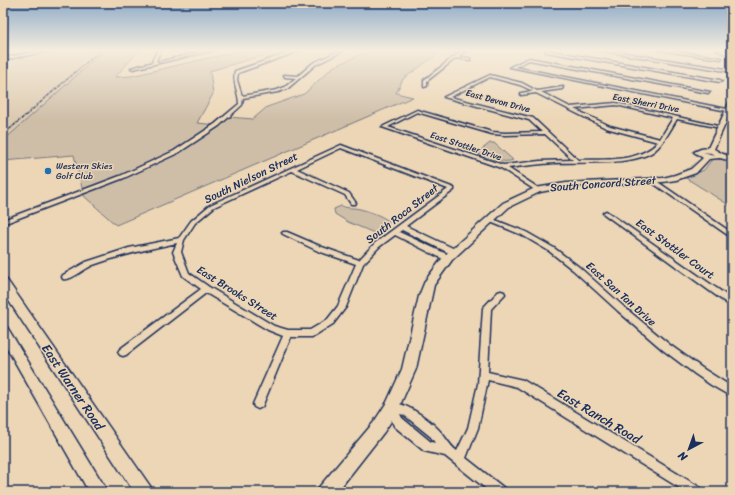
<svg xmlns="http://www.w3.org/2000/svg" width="735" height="495" font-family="Sriracha,sans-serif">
  <rect width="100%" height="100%" fill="#ecd6b5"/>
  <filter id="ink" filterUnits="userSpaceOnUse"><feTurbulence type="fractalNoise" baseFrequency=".025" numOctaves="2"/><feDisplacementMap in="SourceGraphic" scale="8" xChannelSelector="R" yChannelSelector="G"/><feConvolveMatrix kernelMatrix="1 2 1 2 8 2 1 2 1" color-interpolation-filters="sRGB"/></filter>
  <g filter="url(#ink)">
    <path fill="#dccaaf" d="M57,50H105L3,141V60Z"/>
    <g fill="#cebea8" stroke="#747683">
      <path d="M105,50H140L115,77L131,76L243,50H281L210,71L213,94L197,123L217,125L227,117L253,119L267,107L304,94L333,67L370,50H443L403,79L396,93L413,97L116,225L84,196L74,155L3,161V141Z"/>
      <path d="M490,143H494L513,160C505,164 484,158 477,153Z"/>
      <path d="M713,158L732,161V207L686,178L704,170Z"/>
      <path d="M341,206C348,209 353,207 360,209C371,212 380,215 389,221L388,227L379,235L348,222L335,214L334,209Z"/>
    </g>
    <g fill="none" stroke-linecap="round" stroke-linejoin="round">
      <g stroke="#1b2f5e" stroke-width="3">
        <g id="street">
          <path d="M158,50H161L156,61L158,62L208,50H215L133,69L131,68L154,62L152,61Z"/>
          <path d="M297,50H302L238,73L237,80L242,96L277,90L285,87L296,78L285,77L284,75L298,76L313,63L341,50H345L315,65L287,89L278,92L243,98L242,105L219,126L178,153L124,178L3,224V220L120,176L174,151L215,124L239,104C239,93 232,82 235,71Z"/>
          <path d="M463,50H466L458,57L470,58V60L456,58L427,81V86L424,87V80Z"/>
          <path d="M545,50L720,80L722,81L720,82L546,52Z"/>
          <path d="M597,50H606L732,70V72Z"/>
          <path d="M658,50H669L722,58L721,59Z"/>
          <path d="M529,58L710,92L708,93L529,60L515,67L732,110V112L510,67Z"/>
          <path d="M490,75L522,83L537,91L563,87L562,89L541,92L570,107L616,103L722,127L720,128L677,119C670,130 664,143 654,151C633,166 580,162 554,163C538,164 523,166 508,168L540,189V191L538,192L501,168L382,127L417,110L492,132L505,133L542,132L529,120L444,97ZM490,77L520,85L533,91L521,93V95L536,93L606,128L658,142C639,163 604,159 578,160L533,118L450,97ZM616,105L673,118L660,139L610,126L574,109ZM417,112L492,134L505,135L545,134L573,160L540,161L503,165L388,127Z"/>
          <path d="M341,145L454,188V190L406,226L457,250L458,252L457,254H451L402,230L399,232L451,256L452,258L451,260H445L395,235L379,247L363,264L346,307L333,324L312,337H291L262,407L258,409L254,407L253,404L283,336L268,330L206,293L126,355L123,356L120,355L118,352L120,349L201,289L183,276L173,252L177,243C148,249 121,255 93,265C85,268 71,281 63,279L62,277L63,275L86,262L129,248L179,238L191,221L210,205ZM341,148L448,189L375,243L359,260L322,247L287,232H283L282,233L283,234L318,251L356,264L338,306L327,320L310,330H288L274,326L209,287L189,273L181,252L184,240L195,223L214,207L292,171L345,195L351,204H355L356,203L349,193L297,169Z"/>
          <path d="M652,178L732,233V238L650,181L649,180Z"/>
          <path d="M606,211L732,299V306L729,305L604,214L603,213Z"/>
          <path d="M490,218L526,232L554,248L579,267L624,307L670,345L702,368L732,387V397L711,385L695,374L663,350L618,311L573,270L549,251L522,235L488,221L487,220Z"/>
          <path d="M501,291L504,292L505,294L491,309L488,372L523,380L701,488L703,492H686L517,387L488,380L478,428L466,458L504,488L506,492H490L445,456L424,451L394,426L387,407L388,404C401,398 430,420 439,430C446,437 449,445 457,451L468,428L478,384L483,308L498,292ZM400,414L404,415L431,437L435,443L431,442L402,418Z"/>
        </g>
      </g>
      <g stroke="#1b2f5e" stroke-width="3">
        <g id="secondary">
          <path d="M43,50H54L3,60V58Z"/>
          <path d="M716,50H723L732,54V56Z"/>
          <path d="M732,101V109L714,149L723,154L732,157V161L720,158L709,159L696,173L676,180L663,182L566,187L540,192L509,207L452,260L434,285L416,369L397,412L384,432L337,492H317L320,486L374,422L387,402L402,369L419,296L425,281L444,256L503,203L535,188L566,183L663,178L675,175L691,169L703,158L694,152L701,149L708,148L729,103ZM703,152L711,153L714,155Z"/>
          <path d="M3,279L7,280L150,486L153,492H134L3,292Z"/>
          <path d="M3,325L7,327L108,492H89L3,341Z"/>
        </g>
      </g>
      <use href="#street" fill="#ecd6b5" fill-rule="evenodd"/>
      <use href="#secondary" fill="#ecd6b5" fill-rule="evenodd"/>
      <g stroke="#1b2f5e" stroke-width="1.5">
        <path id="rail-far1" d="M4,134L101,50"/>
      </g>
      <g stroke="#1b2f5e" stroke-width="2.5">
        <path id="rail" d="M3,135L5,133"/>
      </g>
      <use href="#rail-far1" stroke="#ecd6b5" stroke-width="1" stroke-dasharray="2.5" stroke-linecap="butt"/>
      <use href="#rail" stroke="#ecd6b5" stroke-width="1.5" stroke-dasharray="4.5" stroke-linecap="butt"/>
    </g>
  </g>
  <linearGradient id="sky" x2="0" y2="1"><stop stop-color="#8dabc8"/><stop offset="0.42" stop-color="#f6edde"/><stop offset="1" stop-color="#f6edde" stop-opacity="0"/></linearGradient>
  <rect width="735" height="120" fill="url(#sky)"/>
  <circle fill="#1f6fb2" stroke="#ecd6b5" stroke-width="1.5" cx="48" cy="171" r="4"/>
  <g text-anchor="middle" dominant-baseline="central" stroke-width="3" stroke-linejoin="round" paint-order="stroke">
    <g font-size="9" fill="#1b2f5e" stroke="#ecd6b5">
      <text transform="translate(498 101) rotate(15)">East Devon Drive</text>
      <text transform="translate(646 103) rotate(11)">East Sherri Drive</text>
      <text transform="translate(466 146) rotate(18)">East Stottler Drive</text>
    </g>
    <g font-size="9" fill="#1b2f5e" stroke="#ecd6b5" text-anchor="start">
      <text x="56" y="166">Western Skies<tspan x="56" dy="10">Golf Club</tspan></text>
    </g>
    <g font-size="11" fill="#1b2f5e" stroke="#ecd6b5">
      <text transform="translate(251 178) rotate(-26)">South Nielson Street</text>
      <text transform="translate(603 184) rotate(-4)">South Concord Street</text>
      <text transform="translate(402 214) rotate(-38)">South Roca Street</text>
      <text transform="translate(675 249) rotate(36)">East Stottler Court</text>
      <text transform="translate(237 293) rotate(32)">East Brooks Street</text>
      <text transform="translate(621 294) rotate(42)">East San Tan Drive</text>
    </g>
    <g font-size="13" fill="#1b2f5e" stroke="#ecd6b5">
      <text transform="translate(73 387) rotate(56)">East Warner Road</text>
      <text transform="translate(599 416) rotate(31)">East Ranch Road</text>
    </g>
  </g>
  <rect width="735" height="495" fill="none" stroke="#ecd6b5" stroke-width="16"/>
  <rect x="8" y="8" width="719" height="479" fill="none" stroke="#1b2f5e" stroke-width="1.5" filter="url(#ink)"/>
  <g transform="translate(689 449) rotate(221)" stroke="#ecd6b5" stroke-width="3" paint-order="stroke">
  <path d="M0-3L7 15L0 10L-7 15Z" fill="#1b2f5e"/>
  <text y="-6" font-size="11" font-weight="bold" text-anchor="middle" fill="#1b2f5e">N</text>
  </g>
</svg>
